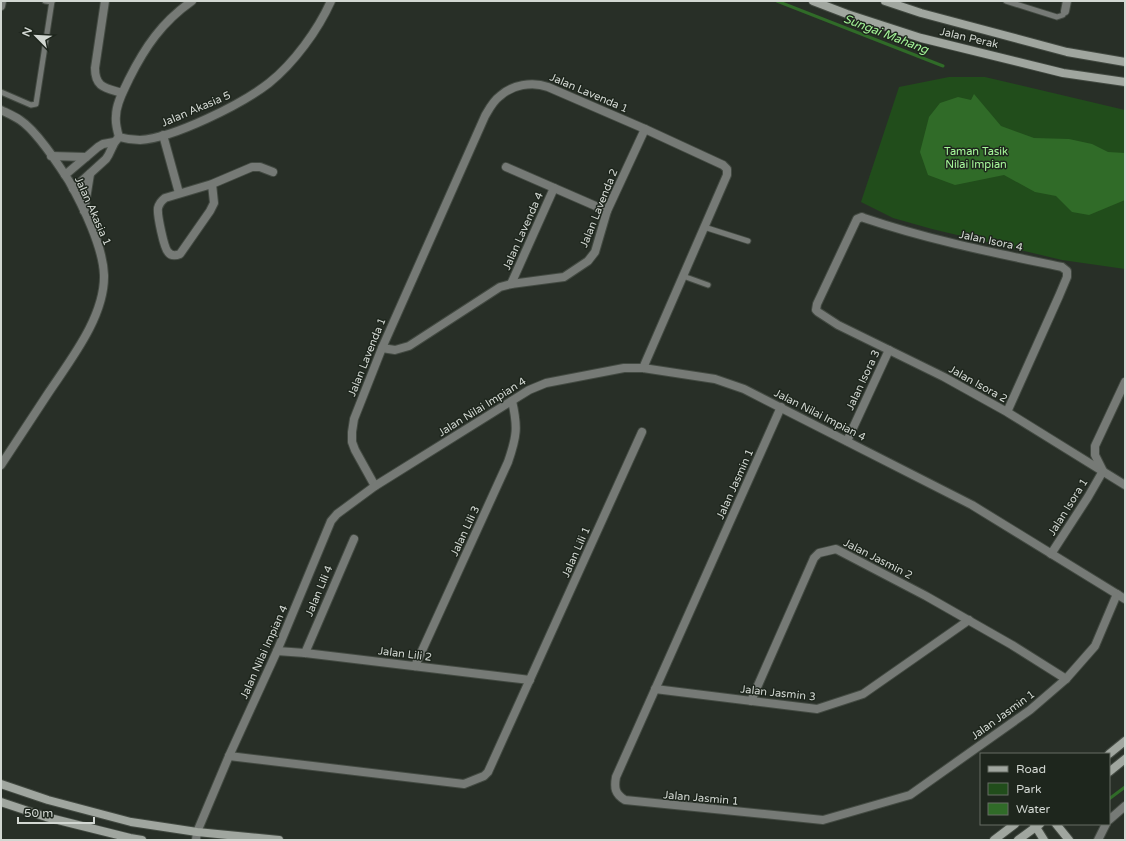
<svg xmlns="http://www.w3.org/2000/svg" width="1126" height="841" font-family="'Varela Round',sans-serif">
  <rect width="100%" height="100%" fill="#282f27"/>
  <path fill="#214d1b" d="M949,77H985L1125,110V269L1062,260L932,229L893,218L861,202L899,87Z"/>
  <path fill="#306b28" d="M974,94L1001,126L1034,138L1069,139L1092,144L1108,152L1125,153V200L1089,215L1072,212L1056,196L1035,192L1004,175L955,185L928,175L920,152L929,117L940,103L958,97L971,100Z"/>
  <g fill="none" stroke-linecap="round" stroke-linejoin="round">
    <g stroke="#306b28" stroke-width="3">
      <path d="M777,1L943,66"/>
      <path d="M1109,799L1125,787"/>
    </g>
    <g stroke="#434a42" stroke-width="7">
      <g id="lane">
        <path d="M45,1L52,2"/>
        <path d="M1006,1L1057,17L1063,15L1065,11"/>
        <path d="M1,92L31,105L36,104L52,1"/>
        <path d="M704,227L748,241"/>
        <path d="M683,276L708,285"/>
      </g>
    </g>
    <g stroke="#434a42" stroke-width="10">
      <g id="street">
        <path d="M105,1L95,68C95,88 106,88 122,93"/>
        <path d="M1,6L2,1"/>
        <path d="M1065,11L1067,1"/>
        <path d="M1,110C7,113 14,116 20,120C37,131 58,164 69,181C83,206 103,247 104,275C105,316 71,359 49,392C33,416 17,441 1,465"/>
        <path d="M163,135L179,193"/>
        <path d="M119,137C126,139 133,140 140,140C174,138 242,104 269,83C294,63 318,30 331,1"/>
        <path d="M119,137C117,130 115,123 116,116C116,103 124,90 129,79C145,47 162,22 192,1"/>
        <path d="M51,156L86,157"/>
        <path d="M506,167L607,211"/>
        <path d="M65,175L98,147L103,144L114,142"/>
        <path d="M212,184L214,203L210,211L180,254C175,256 171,256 168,252C164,248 157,215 158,208C159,204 161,201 165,198L212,184L252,167H260L273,172"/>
        <path d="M73,189L106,159C112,151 111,145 119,137"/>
        <path d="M84,211L90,174"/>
        <path d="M511,284L554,188"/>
        <path d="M382,348L395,350L409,346L500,287L511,284L564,277L588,261L595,252L607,211L645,129"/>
        <path d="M781,407L616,777C614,788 615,794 625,800L823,820L910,795L1030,710L1066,679L1095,646L1117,594"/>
        <path d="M1007,412L1059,296L1067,277V271L1062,267C995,253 929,240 864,218L862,217L857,219L817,304L816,310L818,312L838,325L944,377L1007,412L1125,485"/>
        <path d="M847,441L889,350"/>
        <path d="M375,486L355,450L352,442V432L354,419L382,348L485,116C489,109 493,101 500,96C512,85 532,81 548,87L645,129L723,165L727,169V175L643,368"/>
        <path d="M1051,554L1088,497L1103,471L1095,455V446L1125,382"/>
        <path d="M277,651L305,653L530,680"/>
        <path d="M305,653L354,539"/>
        <path d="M415,666L508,462C517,436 518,427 512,401"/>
        <path d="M655,689L817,709L863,694L969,620"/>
        <path d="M751,701L814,558L819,553L836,549L926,596L1012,645L1066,679"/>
        <path d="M229,756L464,784L484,776L488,772L642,432"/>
        <path d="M1109,820L1125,806"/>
        <path d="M196,840L197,832L229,756L277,651L331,521L337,514L375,486L529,390L546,383L624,368H643L715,379L744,389L972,505L1125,599"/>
        <path d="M1098,840L1106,824"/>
      </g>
    </g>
    <g stroke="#434a42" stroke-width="10">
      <g id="secondary">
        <path d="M813,1L847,14L921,38L1063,73L1125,82"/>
        <path d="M885,1L921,13L1067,52L1125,62"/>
        <path d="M1109,754L1125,741"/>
        <path d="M1109,772L1125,759"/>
        <path d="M1,784L48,800L131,822L197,832L279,840"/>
        <path d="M1,802L46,817L130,838L142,840"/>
        <path d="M1034,824L1044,840"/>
        <path d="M1056,824L1069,840"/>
        <path d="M994,840L1015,824"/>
        <path d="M1018,840L1040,824"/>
      </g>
    </g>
    <use href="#lane" stroke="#767a76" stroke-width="5"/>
    <use href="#street" stroke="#767a76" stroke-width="8"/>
    <use href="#secondary" stroke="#a0a69f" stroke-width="8"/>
  </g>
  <g text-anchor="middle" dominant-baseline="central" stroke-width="3" stroke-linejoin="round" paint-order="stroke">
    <g font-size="11" fill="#d2d7d2" stroke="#1e261d">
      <text transform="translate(969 38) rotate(13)">Jalan Perak</text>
      <text transform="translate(589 93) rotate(23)">Jalan Lavenda 1</text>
      <text transform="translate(196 109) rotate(-23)">Jalan Akasia 5</text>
      <text transform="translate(599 208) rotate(-68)">Jalan Lavenda 2</text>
      <text transform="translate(93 211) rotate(66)">Jalan Akasia 1</text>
      <text transform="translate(523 231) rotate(-66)">Jalan Lavenda 4</text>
      <text transform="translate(991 241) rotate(12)">Jalan Isora 4</text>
      <text transform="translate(367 357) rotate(-68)">Jalan Lavenda 1</text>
      <text transform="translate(863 380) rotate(-65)">Jalan Isora 3</text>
      <text transform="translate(978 384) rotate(29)">Jalan Isora 2</text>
      <text transform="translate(482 407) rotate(-32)">Jalan Nilai Impian 4</text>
      <text transform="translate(820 415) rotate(27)">Jalan Nilai Impian 4</text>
      <text transform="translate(735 484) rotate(-66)">Jalan Jasmin 1</text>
      <text transform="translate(1068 507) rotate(-58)">Jalan Isora 1</text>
      <text transform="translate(465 531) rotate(-65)">Jalan Lili 3</text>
      <text transform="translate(576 552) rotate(-66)">Jalan Lili 1</text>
      <text transform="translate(878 559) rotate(27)">Jalan Jasmin 2</text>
      <text transform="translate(319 591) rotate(-67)">Jalan Lili 4</text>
      <text transform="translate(264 652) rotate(-66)">Jalan Nilai Impian 4</text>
      <text transform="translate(405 654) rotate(7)">Jalan Lili 2</text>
      <text transform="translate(778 693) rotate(6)">Jalan Jasmin 3</text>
      <text transform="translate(1003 715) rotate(-36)">Jalan Jasmin 1</text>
      <text transform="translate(701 798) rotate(5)">Jalan Jasmin 1</text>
    </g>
    <g font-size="11" fill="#a6f79a" stroke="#1e261d">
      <text x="976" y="151">Taman Tasik<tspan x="976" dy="13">Nilai Impian</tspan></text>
    </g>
    <g font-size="12" font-style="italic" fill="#a3f497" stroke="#1e261d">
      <text transform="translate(886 34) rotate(21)">Sungai Mahang</text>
    </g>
  </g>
  <rect width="1126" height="841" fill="none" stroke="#d2d7d2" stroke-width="4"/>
  <rect x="980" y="753" width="130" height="72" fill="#1e261d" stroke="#666d65"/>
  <rect x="988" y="766" width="20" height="6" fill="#a0a69f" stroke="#666d65"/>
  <text x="1016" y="773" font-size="12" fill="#d2d7d2">Road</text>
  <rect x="988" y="783" width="20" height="12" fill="#214d1b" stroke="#666d65"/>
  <text x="1016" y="793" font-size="12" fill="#d2d7d2">Park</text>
  <rect x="988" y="803" width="20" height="12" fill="#306b28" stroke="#666d65"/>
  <text x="1016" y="813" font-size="12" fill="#d2d7d2">Water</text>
  <g transform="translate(36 36) rotate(294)" stroke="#1e261d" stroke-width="3" paint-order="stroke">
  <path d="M0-3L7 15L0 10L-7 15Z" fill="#d2d7d2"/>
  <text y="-6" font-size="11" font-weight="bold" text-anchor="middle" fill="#d2d7d2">N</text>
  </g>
  <path d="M18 817v6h76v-6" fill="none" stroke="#d2d7d2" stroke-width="2"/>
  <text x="24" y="817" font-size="12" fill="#d2d7d2" stroke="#1e261d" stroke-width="3" paint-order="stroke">50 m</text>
</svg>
